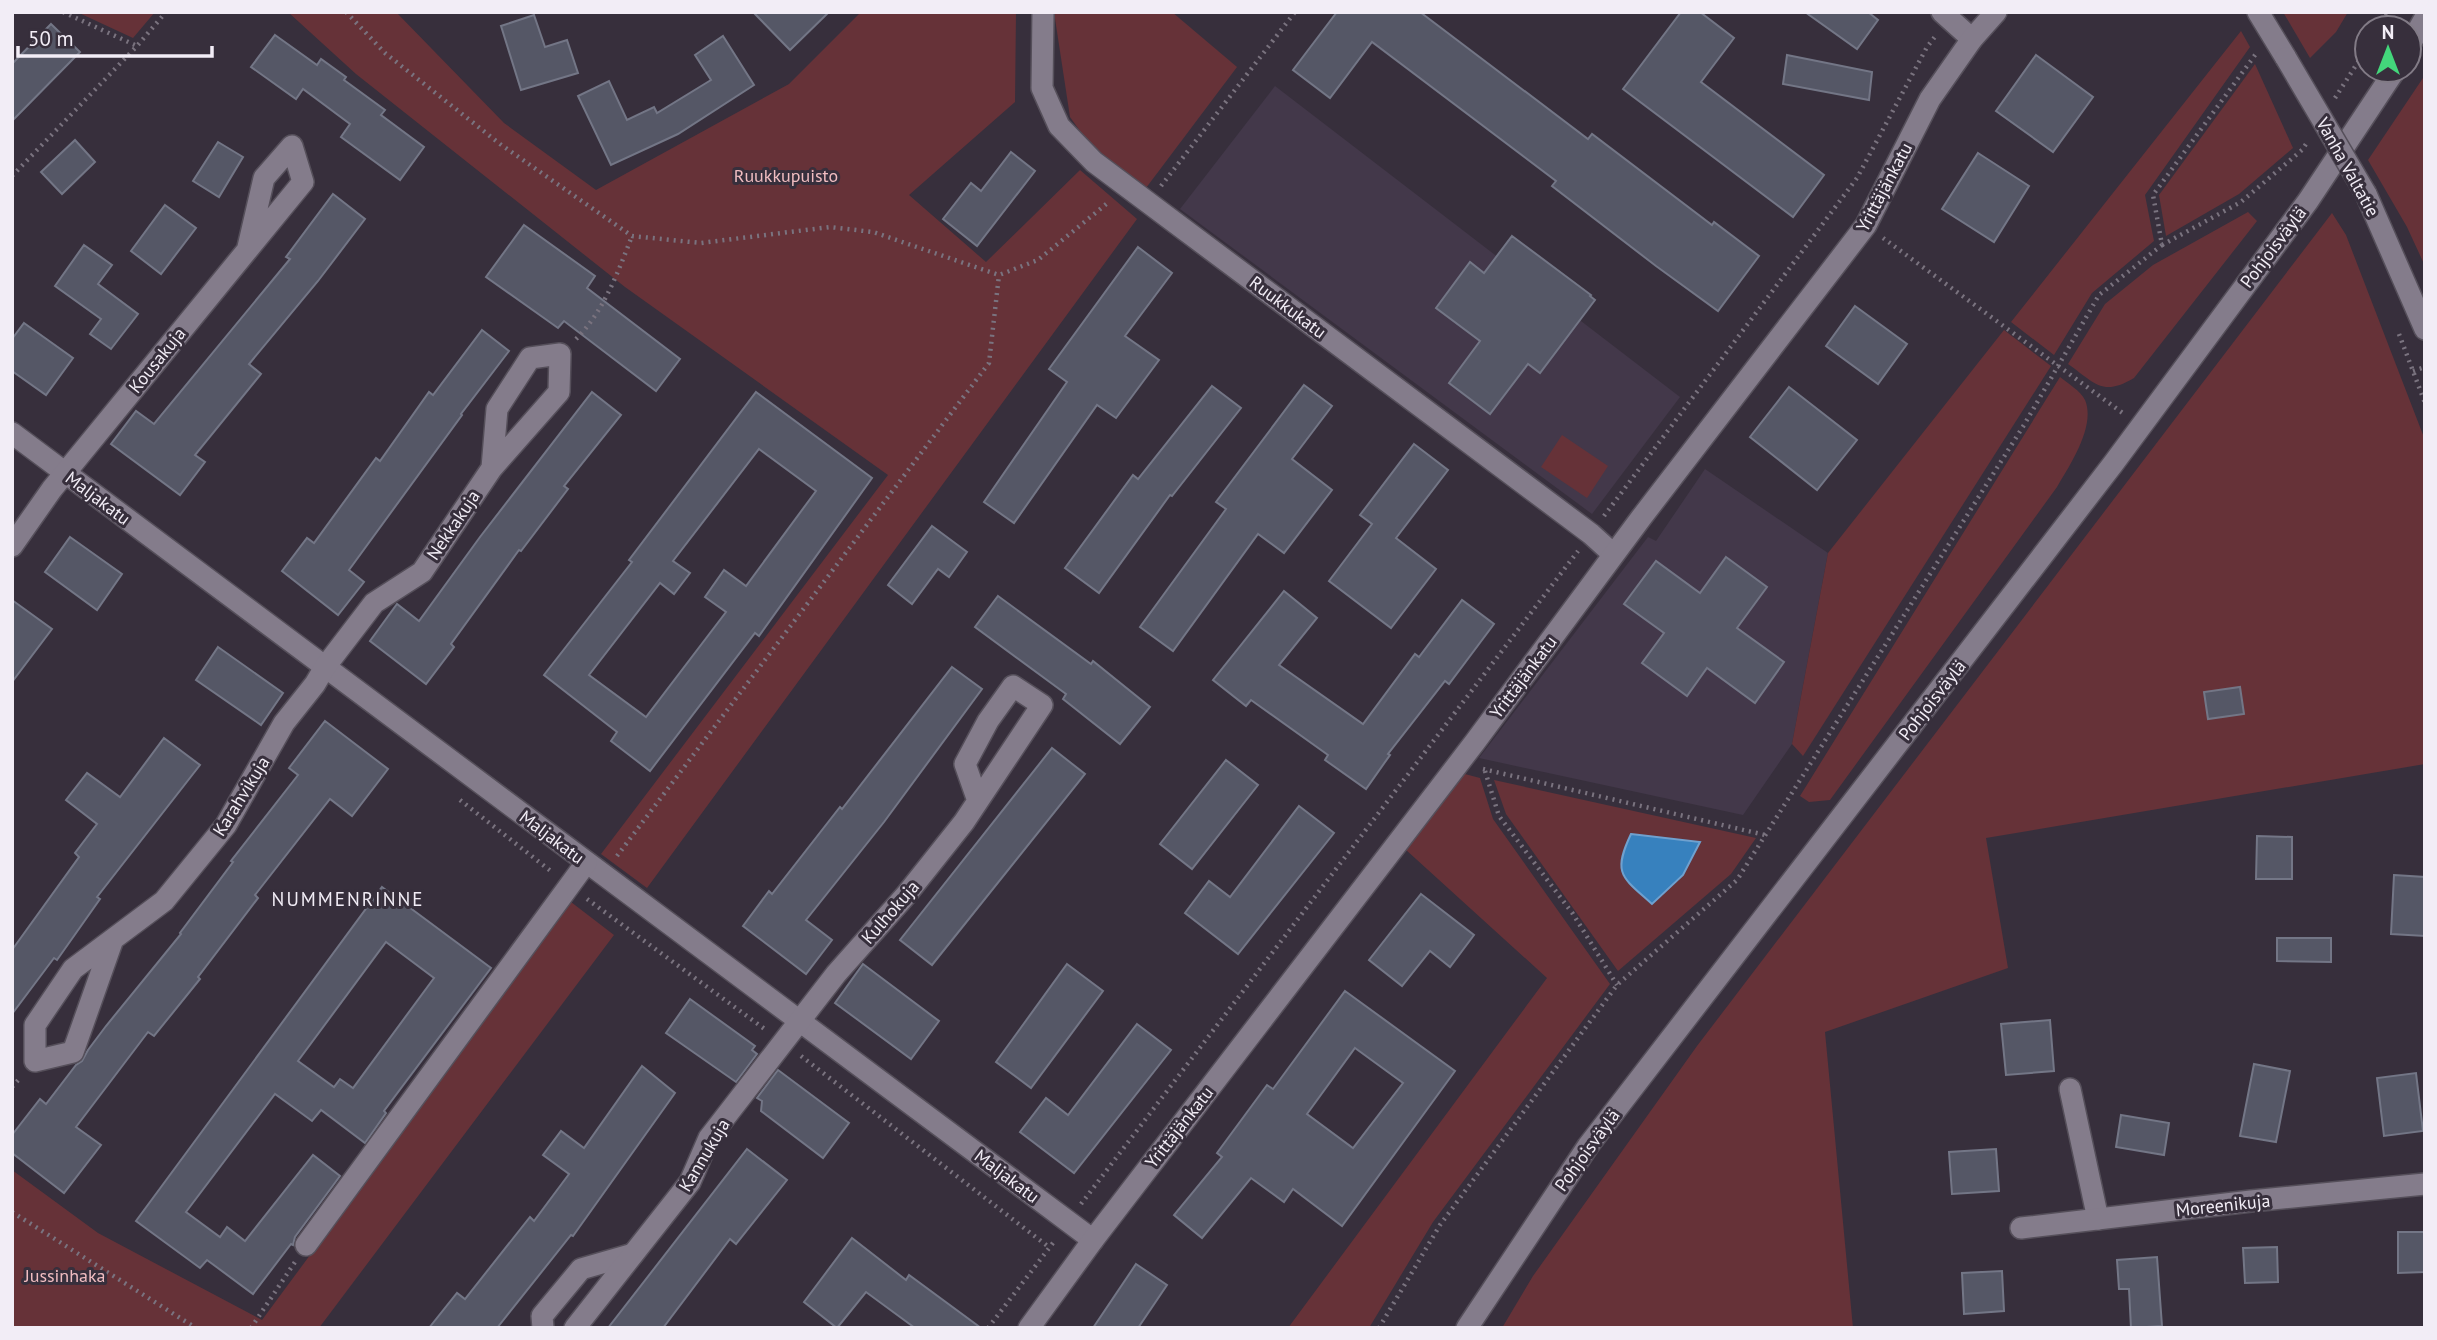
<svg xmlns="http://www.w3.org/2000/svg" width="2437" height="1340" font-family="'PT Sans',sans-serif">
  <rect width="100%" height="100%" fill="#372f3c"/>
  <g fill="#43384a">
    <path d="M1275,86L1680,397L1592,514L1180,209Z"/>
    <path d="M1705,469L1828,553L1792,744L1743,815L1479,758L1648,537L1656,541Z"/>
  </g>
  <g fill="#663238">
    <path d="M77,12H155L133,38Z"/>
    <path d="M288,12H396L504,123L596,190L789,84L861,12H1016L1015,102L909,195L986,262L1080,170L1137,219L647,888L601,854L888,475L625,287L356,74Z"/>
    <path d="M1054,12H1172L1237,67L1146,188L1097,155L1070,117Z"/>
    <path d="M2283,12H2348L2336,32L2310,58Z"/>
    <path d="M2241,31L2250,47L2145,195L2154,241L2092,293L2054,355L2011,322Z"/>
    <path d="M2255,64L2293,148L2239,194L2166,236L2159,195Z"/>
    <path d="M2425,75V266L2407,227L2368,160Z"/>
    <path d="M2248,212L2257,221L2134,378C2102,397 2095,383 2068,364L2105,304L2153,265Z"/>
    <path d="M2332,213L2346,235L2425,440V764L1986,838L2008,968L1825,1032L1853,1328H1502L1533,1276L1697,1046Z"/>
    <path d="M2004,330L2051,366L1803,756L1792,744L1828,553Z"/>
    <path d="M2060,377C2067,383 2081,391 2085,400C2096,426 2070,465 2057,487L1830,800L1809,802L1800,796Z"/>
    <path d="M1562,435L1608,466L1587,498L1541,467Z"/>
    <path d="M1461,773L1480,778L1493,819L1610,984L1433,1222L1369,1328H1288L1547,978L1405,849Z"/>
    <path d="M1494,780L1756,838L1731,874L1618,971L1506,814Z"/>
    <path d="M571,902L614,935L319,1328H12V1170L98,1233L262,1320Z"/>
  </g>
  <path fill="#3781be" stroke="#6fa1cf" stroke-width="2" d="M1631,834L1700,842L1683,875L1652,904C1622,877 1612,874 1631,834Z"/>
  <g fill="#555766" stroke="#737686" stroke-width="2" fill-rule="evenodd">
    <path d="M753,12H829L790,50Z"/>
    <path d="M1337,12H1420L1588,139L1592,134L1712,225L1714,222L1759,256L1718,311L1656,266L1552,186L1556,181L1372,42L1330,98L1293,70Z"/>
    <path d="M1681,12H1700L1734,38L1701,82L1824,175L1793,217L1623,89Z"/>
    <path d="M1805,12H1868L1878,20L1857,49Z"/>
    <path d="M534,15L545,47L567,40L578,73L521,90L501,26Z"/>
    <path d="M51,24L80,52L12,121V64Z"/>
    <path d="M275,35L317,65L321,59L346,77L344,80L385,110L381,115L424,147L400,180L341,137L350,124L303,89L296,99L251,67Z"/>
    <path d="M723,36L754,85L678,134L611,165L578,96L609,81L627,120L654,107L657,113L711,80L695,55Z"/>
    <path d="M1787,55L1872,72L1869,100L1783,84Z"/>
    <path d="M2036,55L2093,97L2053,152L1996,111Z"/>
    <path d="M75,140L95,162L62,194L41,172Z"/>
    <path d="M218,142L243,157L219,197L193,181Z"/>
    <path d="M1011,152L1035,171L977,246L943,219L971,183L981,191Z"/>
    <path d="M1978,153L2029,186L1994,242L1942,209Z"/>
    <path d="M333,194L365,219L318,281L249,364L261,374L195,455L205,462L180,495L111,444L136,411L154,424L290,259L286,257Z"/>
    <path d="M165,205L196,228L161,274L131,251Z"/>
    <path d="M524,225L595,276L587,288L680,359L656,391L564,321L558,328L486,277Z"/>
    <path d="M1512,236L1591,295L1590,296L1595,300L1540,373L1528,364L1490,414L1449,383L1480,341L1436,308L1470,262L1484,273Z"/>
    <path d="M84,245L112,265L98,284L138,314L111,349L90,334L101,319L55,286Z"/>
    <path d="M1138,247L1172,273L1125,336L1159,360L1116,418L1097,405L1014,523L984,502L1067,382L1049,369Z"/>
    <path d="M1855,306L1907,344L1878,384L1826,346Z"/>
    <path d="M24,323L73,358L46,395L12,371V339Z"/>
    <path d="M482,330L509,351L461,414L462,415L349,570L364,582L338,615L282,571L307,538L314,543L376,458L380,461L429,392L433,395Z"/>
    <path d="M1304,385L1332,406L1292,459L1332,490L1284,553L1258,534L1173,651L1140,627L1226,509L1216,502Z"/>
    <path d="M1212,386L1241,408L1172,496L1170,495L1099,593L1065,568L1133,475L1138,479Z"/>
    <path d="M1789,387L1857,440L1817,490L1750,437Z"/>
    <path d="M592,392L621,415L564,486L568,489L521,551L519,550L451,644L454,647L426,684L370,641L397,604L419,621L480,537Z"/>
    <path d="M756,392L872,478L759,636L755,633L650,771L611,741L617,732L544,675L632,562L629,560ZM759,449L816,491L746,586L724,570L705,597L726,612L646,717L589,675L660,583L674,594L690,573L673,561Z"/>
    <path d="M1414,444L1448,470L1396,538L1436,569L1391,628L1329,581L1372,524L1360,515Z"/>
    <path d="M932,526L967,552L949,577L938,569L912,604L888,585Z"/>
    <path d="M70,537L122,574L97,610L45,572Z"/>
    <path d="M1726,557L1767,587L1737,628L1784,662L1755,703L1707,668L1687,696L1642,663L1664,633L1624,604L1656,561L1700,593Z"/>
    <path d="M1284,591L1317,618L1279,665L1363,724L1415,654L1419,657L1462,600L1494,624L1449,684L1445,681L1388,754L1390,755L1366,789L1325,760L1328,755L1251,700L1246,706L1213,680Z"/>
    <path d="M998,596L1091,664L1093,661L1150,707L1120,744L1063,699L1066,694L975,627Z"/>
    <path d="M12,600L52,629L12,682Z"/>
    <path d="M218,647L283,693L261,725L196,680Z"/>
    <path d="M952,667L982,689L884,822L806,920L832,940L806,974L743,926L769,891L772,894L840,807L842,809Z"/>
    <path d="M2240,687L2244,714L2208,719L2204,692Z"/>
    <path d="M325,721L388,769L352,816L330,799L255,895L258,898L198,977L200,979L154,1036L148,1032L76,1127L101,1145L64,1193L12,1153V1135L40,1099L46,1104L76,1065L82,1061L88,1050L106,1026L181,934L180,933L233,862L231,861L298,775L289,768Z"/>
    <path d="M164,738L200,765L97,897L100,899L57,960L54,958L12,1014V950L79,857L75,853L97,824L66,800L87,773L120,797Z"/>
    <path d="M1052,748L1085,774L932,965L900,940Z"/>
    <path d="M1226,760L1258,785L1192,869L1160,844Z"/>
    <path d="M1299,806L1334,833L1238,954L1185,913L1209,881L1230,897Z"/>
    <path d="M2257,836L2292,837V879H2256Z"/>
    <path d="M2394,875L2425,877V936L2391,934Z"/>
    <path d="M382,887L491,968L384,1111L386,1113L365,1143L321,1110L312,1121L275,1094L186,1212L220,1237L227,1227L245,1241L313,1155L340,1176L295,1237L293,1245L291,1244L253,1294L207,1260L200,1268L136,1221ZM386,942L434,978L353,1088L340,1079L334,1087L298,1061Z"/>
    <path d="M1421,894L1474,935L1450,967L1430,951L1402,986L1369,960Z"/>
    <path d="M2277,938H2331V962L2277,961Z"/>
    <path d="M863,964L939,1021L911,1059L835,1003Z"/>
    <path d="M1067,964L1103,991L1031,1088L996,1062Z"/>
    <path d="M1345,991L1455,1071L1342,1226L1293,1189L1284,1202L1251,1178L1202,1238L1174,1215L1222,1157L1217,1153L1267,1085L1273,1089ZM1355,1048L1403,1083L1353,1148L1307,1114Z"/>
    <path d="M690,999L755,1046L752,1050L757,1054L736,1082L666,1033Z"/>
    <path d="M2050,1020L2054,1071L2006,1075L2001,1024Z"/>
    <path d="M1137,1024L1171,1050L1074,1173L1020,1132L1046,1098L1068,1115Z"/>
    <path d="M2254,1064L2290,1071L2276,1142L2240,1136Z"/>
    <path d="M642,1066L675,1093L573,1236L571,1235L497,1328H429L457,1293L465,1299L530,1217L534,1221L569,1174L543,1155L561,1131L584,1148Z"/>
    <path d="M778,1070L849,1123L823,1158L761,1111L762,1101L757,1098Z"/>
    <path d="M2416,1073L2423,1131L2384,1136L2377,1078Z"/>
    <path d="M2121,1115L2169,1123L2164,1155L2116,1147Z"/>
    <path d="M747,1149L787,1180L736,1244L730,1239L663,1328H608Z"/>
    <path d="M1996,1149L1999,1191L1952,1194L1949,1152Z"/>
    <path d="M2398,1232H2425V1272L2398,1273Z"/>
    <path d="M852,1238L906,1280L909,1275L981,1328H915L866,1292L837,1328L804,1302Z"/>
    <path d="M2277,1247L2278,1282L2245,1283L2243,1248Z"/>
    <path d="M2157,1257L2162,1326L2131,1328L2129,1289H2119L2117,1260Z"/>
    <path d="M1136,1264L1167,1285L1138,1328H1093Z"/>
    <path d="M2002,1271L2004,1311L1964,1314L1962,1273Z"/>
  </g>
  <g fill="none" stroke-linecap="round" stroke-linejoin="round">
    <g stroke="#554f5a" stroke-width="24">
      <g id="minor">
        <path d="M1043,12L1042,88L1059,126L1094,162L1591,534L1613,554"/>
        <path d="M1942,12L1972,39"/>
        <path d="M2258,12L2286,58"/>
        <path d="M2409,46L2425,18"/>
        <path d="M2366,194L2425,329"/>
        <path d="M12,433L1093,1240"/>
        <path d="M12,546L52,489L303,182L292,146L264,178L248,247"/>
        <path d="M112,942L73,1052L35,1061V1025L73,969L164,901L226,825L284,723L315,684L325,667L374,603L422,572L492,468L559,392L560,354L530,358L497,409L492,468"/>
        <path d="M2070,1089L2098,1219"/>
        <path d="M2021,1228L2251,1201L2425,1184"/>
        <path d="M306,1245L586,863"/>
        <path d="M543,1328L542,1316L581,1269L633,1254"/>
        <path d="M575,1328L690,1182L709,1138L836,974L906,895L964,822L1042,705L1013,686L988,721L965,764L978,801"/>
        <path d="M1029,1328L1093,1240L1475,742L1641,518L1866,225L1930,99L1972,39L1996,12"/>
        <path d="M1467,1328L1588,1146L2113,464L2308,201L2395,70"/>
      </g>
    </g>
    <g stroke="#7a737f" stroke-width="4.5" stroke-dasharray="2 5" stroke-linecap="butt">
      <path d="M63,12L137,46"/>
      <path d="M346,12L385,53L500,144L632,236L701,243L830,227L873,232L999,275L1038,260L1110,201"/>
      <path d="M2379,28L2388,12"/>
      <path d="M2335,98L2367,48"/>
      <path d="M12,176L137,46L166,12"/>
      <path d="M1161,186L1295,12"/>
      <path d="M1883,238L2124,414"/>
      <path d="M2162,245L2241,202L2302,150L2308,141"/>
      <path d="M2399,334L2425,403"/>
      <path d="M576,339C604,311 618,272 632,236"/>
      <path d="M2413,371L2425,367"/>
      <path d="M1604,516L1857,178L1927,47L1937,34"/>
      <path d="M1483,769L1765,835"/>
      <path d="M1485,771L1499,816L1573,914L1617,985"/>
      <path d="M460,800L552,872"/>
      <path d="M617,856L989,363L999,275"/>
      <path d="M587,899L766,1030"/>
      <path d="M801,1056L1050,1248"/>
      <path d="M12,1087L21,1077"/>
      <path d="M1081,1204L1578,551"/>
      <path d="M12,1212L196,1328"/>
      <path d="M251,1328L295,1262"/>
      <path d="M988,1328L1056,1239"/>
      <path d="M1379,1328L1440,1225L1617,985L1737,880L2024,425L2099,295L2162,245L2153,195L2258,51"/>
    </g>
    <use href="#minor" stroke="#847c8b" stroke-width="21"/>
    <g stroke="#554f5a" stroke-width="24" stroke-linecap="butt">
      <path id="minor-bridge" d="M2286,58L2366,194"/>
    </g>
    <use href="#minor-bridge" stroke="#847c8b" stroke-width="21"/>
  </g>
  <g text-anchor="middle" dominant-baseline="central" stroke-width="6" stroke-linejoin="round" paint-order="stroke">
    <g font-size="18" fill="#f2edf6" stroke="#372f3c">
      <text transform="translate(2348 167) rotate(61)">Vanha Valtatie</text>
      <text transform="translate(1884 187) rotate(-62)">Yrittäjänkatu</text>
      <text transform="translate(2273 247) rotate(-53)">Pohjoisväylä</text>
      <text transform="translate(1288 307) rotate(37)">Ruukkukatu</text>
      <text transform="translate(157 360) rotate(-51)">Kousakuja</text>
      <text transform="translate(98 498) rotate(37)">Maljakatu</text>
      <text transform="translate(453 525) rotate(-56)">Nekkakuja</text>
      <text transform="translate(1523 677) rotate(-53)">Yrittäjänkatu</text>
      <text transform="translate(1932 700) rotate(-52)">Pohjoisväylä</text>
      <text transform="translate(241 796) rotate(-58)">Karahvikuja</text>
      <text transform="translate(552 837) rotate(37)">Maljakatu</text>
      <text transform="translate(890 912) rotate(-49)">Kulhokuja</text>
      <text transform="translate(1179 1127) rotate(-52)">Yrittäjänkatu</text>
      <text transform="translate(1587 1150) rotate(-54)">Pohjoisväylä</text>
      <text transform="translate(704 1155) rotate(-59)">Kannukuja</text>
      <text transform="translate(1007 1176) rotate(37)">Maljakatu</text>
      <text transform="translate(2223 1205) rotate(-6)">Moreenikuja</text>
    </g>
    <g font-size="18" fill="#f1bdc1" stroke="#372f3c">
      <text x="786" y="175">Ruukkupuisto</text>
      <text x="65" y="1275">Jussinhaka</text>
    </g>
    <g font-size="19" letter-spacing="2" fill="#f2edf6" stroke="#372f3c">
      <text x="348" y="899">NUMMENRINNE</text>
    </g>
  </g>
  <rect width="2437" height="1340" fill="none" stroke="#f2edf6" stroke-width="28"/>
  <g transform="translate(2388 49)"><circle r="33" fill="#372f3c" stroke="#827b86" stroke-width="2"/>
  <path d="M0-5L12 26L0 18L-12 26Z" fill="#43d77b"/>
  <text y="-10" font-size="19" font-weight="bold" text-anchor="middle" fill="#f2edf6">N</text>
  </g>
  <path d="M18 46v10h194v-10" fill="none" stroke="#f2edf6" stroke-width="3.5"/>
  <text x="28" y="46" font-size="21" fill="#f2edf6" stroke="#372f3c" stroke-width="5" paint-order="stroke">50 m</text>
</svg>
